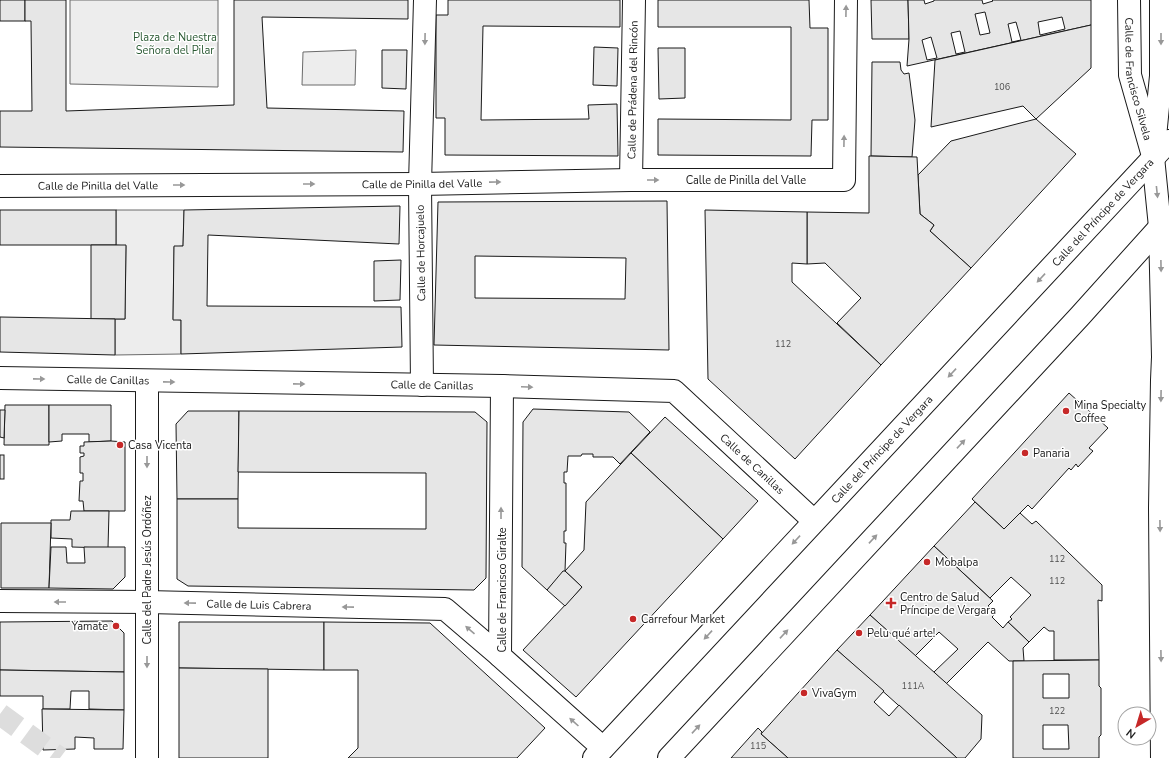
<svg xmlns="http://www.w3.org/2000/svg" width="1169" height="758" font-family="'Nunito Sans',sans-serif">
  <rect width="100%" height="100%" fill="#fff"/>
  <g fill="#ededed" stroke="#6a6a6a">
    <path d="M70,0H218V87L70,84Z"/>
    <path d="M356,50L355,85H302L303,52Z"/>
    <path d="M116,210H184L183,246L174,247L173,319L181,320V354L115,355V319H125L126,246L116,245Z"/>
  </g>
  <g fill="#e6e6e6" stroke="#1a1a1a" fill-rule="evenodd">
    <rect x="0" y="0" width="25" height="21"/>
    <path d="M25,0H66V111L234,105V0H408V19L262,17L267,108L404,111L403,152L0,147V111H32L31,21H25Z"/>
    <path d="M448,0H620V27L483,26L481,120L589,119L588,105L617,104L618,156L445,155V118H436V15H448Z"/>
    <path d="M658,0H809L810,28H828V120H812L811,156L658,155V119L791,120V27H658Z"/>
    <path d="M871,0H908L909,39H872Z"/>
    <path d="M908,0H924L925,4L934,1V0H982L983,4L993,1L992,0H1091V25L907,66L909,39ZM985,12L990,33L980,35L975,14ZM1062,17L1065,29L1040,35L1038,22ZM1016,22L1021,40L1012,42L1008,24ZM960,31L965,52L956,54L951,33ZM931,37L937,58L927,60L922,40Z"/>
    <path d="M1091,25V68L1036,119L1023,106L931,127L935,60Z"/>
    <path d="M594,47L618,48L617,86L593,85Z"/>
    <path d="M658,48H685V98L659,99Z"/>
    <path d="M382,50H407L406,89L382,88Z"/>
    <path d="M872,62H900L901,70L904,74L909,73L915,120L912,157L871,156Z"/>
    <path d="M1036,119L1076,154L971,268L930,231L934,225L920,214L918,175L951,141Z"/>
    <path d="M869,156L917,157L920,214L934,225L930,231L971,268L881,365L837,323L861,298L825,263L807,264V212L869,213Z"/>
    <path d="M667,201L669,350L434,345L438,202ZM475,256L626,258L625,299L475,298Z"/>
    <path d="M400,206L399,244L208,235L207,306L401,307L402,347L181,354V320H173L174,246H183L184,210Z"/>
    <rect x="0" y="210" width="116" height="35"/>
    <path d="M705,210L807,212V264L792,263V282L881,365L795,459L708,379Z"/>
    <path d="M91,245H126L125,319H91Z"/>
    <path d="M401,260L400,300L374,301V261Z"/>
    <path d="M0,317L115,319V355L0,352Z"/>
    <path d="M1069,393L1108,428L1089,448L1093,451L1078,467L1076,464L1071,470L1069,468L1032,509L1028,505L1004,529L972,499Z"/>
    <path d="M5,405H49V445H4Z"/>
    <path d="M49,405H111V441L89,442V434H62V441L49,442Z"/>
    <path d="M533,409L629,412L650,432L620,464L613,457H593V454H582L581,456H568L567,472H564V483H566V531H564V543H566L565,571L547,590L522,567L523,422Z"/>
    <path d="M0,410H5L4,438L0,437Z"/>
    <path d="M188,411H239L238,499H177L176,424Z"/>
    <path d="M239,411L475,412L487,422L486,578L474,590L188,586L177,579V499H238V528L426,529V473L238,472Z"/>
    <path d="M665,417L758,501L723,539L631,453Z"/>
    <path d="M111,441L125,442V511H84L83,501H79L80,481H83V473H80V457L84,456V453H80V446H84V442Z"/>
    <path d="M631,453L723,539L576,697L523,650L582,587L565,571L584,550L586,502Z"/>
    <rect x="0" y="455" width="4" height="24"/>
    <path d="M975,502L1004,529L1020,513L1032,524L1036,521L1102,585V601L1098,600L1099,660H1054V631H1049L1044,627L1029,642L1008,622L1012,619L1010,617L1031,595L1011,577L990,598L934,546Z"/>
    <path d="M71,511H109L108,548L72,547V539L51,538V520H70Z"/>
    <path d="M1,523H51L49,588H1Z"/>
    <path d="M934,546L993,601L988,606L996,613L992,617L1003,628L1008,622L1029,642L1023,648L1024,661H1009L988,642L946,684L934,672L958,649L939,632L915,656L870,615Z"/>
    <path d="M51,547H66L67,563H85L84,547H125V577L113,589L49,588Z"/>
    <path d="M563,571H565L582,587L565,606L547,590Z"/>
    <path d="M870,615L982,715L981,739L965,758H957L837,650Z"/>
    <path d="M112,621L124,633V672L0,670V622Z"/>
    <path d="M179,622H324V670L179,668Z"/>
    <path d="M324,622L430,623L545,728L517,758H348L358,748V670H324Z"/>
    <path d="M837,650L884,691L874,702L889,716L899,705L957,758H788L761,734Z"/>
    <path d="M1099,660V686L1101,688V735L1099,737V758H1013V661ZM1043,674H1069V698H1043ZM1043,725H1068L1069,749H1043Z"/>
    <path d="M179,668L268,669V758H179Z"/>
    <path d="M0,670L124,672V710L89,709V691H71L70,709H43V696H0Z"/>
    <path d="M42,709L124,710L123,749H94V738L75,737V749L43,750Z"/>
    <path d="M758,728L762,732L761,734L788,758H731Z"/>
  </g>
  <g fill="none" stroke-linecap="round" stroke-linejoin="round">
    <path stroke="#ddd" stroke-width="22" stroke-dasharray="22 11" stroke-linecap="butt" d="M0,714L60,758"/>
    <g stroke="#1a1a1a" stroke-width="24">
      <g id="street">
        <path id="s1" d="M1129,0L1130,75L1153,156"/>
        <path id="s2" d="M631,180L634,0"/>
        <path id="s3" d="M0,186L420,184L631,180H844L846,0"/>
        <path id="s4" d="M0,378L502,386L674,391L814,521"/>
        <path d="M422,385L420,184L425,0"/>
        <path d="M502,386L500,656L603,748"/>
        <path id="s5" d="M0,601L147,602L445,609L500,656"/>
        <path d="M147,758V381"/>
      </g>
    </g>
    <g stroke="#1a1a1a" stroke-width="24">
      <g id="secondary">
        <path id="s6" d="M594,758L1169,141"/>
        <path d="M669,758L1080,316L1169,217"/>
      </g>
    </g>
    <g stroke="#1a1a1a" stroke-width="24">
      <path id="primary" d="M1161,0V76L1153,157L1160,227L1163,357L1162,380L1160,508L1162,758"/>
    </g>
    <use href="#street" stroke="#fff" stroke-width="22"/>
    <use href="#secondary" stroke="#fff" stroke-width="22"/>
    <use href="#primary" stroke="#fff" stroke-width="22"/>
  </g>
  <defs><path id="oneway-solid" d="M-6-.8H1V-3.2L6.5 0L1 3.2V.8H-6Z"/></defs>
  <g fill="#989898">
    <use href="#oneway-solid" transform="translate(846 11) rotate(-89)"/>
    <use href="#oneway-solid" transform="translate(425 39) rotate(91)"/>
    <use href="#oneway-solid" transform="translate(1161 39) rotate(90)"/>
    <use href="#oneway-solid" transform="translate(844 141) rotate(-89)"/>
    <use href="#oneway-solid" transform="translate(653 180)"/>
    <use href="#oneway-solid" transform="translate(495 182) rotate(-1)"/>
    <use href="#oneway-solid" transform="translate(309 184)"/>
    <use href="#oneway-solid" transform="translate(179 185)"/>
    <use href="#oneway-solid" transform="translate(1157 192) rotate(84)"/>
    <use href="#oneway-solid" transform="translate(1161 266) rotate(89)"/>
    <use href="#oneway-solid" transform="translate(1041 278) rotate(133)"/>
    <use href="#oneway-solid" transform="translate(952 373) rotate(133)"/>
    <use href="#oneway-solid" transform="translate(39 379) rotate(1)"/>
    <use href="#oneway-solid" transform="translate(169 382) rotate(1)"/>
    <use href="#oneway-solid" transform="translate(299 384) rotate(1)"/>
    <use href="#oneway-solid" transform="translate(527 387) rotate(2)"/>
    <use href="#oneway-solid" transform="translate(1161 396) rotate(91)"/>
    <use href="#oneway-solid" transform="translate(961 444) rotate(-47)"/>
    <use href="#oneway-solid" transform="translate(147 462) rotate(90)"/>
    <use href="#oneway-solid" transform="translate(501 513) rotate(-90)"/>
    <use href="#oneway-solid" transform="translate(1160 526) rotate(89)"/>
    <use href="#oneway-solid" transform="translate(873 539) rotate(-47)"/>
    <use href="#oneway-solid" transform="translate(796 540) rotate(133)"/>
    <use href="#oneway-solid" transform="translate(60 602) rotate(-180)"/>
    <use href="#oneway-solid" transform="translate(190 603) rotate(-179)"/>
    <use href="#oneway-solid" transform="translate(348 607) rotate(-179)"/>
    <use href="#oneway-solid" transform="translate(470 630) rotate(-139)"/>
    <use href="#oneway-solid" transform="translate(784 634) rotate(-47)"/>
    <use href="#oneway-solid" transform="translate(708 635) rotate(133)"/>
    <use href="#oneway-solid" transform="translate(1161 656) rotate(89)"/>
    <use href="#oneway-solid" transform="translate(147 662) rotate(90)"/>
    <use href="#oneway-solid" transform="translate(574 722) rotate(-138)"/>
    <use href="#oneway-solid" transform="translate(696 729) rotate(-47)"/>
  </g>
  <g fill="#c62828" stroke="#fff" stroke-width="1.5">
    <circle cx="1066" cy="411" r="4"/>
    <circle cx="120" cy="445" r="4"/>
    <circle cx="1025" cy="453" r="4"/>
    <circle cx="927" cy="562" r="4"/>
    <path d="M889 597h4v4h4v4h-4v4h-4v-4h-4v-4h4z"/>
    <circle cx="633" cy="619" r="4"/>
    <circle cx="116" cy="626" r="4"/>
    <circle cx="859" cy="633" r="4"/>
    <circle cx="804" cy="693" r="4"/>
  </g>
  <g text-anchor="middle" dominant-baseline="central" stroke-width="3" stroke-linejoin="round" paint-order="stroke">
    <g font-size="9" fill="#4d4d4d">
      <text x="1002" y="87">106</text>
      <text x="783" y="344">112</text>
      <text x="1057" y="559">112</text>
      <text x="1057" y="581">112</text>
      <text x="913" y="686">111A</text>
      <text x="1057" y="711">122</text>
      <text x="758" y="746">115</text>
    </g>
    <g font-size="11" fill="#2b5a34" stroke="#fff">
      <text x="175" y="37">Plaza de Nuestra<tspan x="175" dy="13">Señora del Pilar</tspan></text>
    </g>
    <g font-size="11" fill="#1a1a1a" stroke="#fff">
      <text stroke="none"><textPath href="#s1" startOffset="80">Calle de Francisco Silvela</textPath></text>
      <text stroke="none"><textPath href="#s2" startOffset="90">Calle de Prádena del Rincón</textPath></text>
      <text stroke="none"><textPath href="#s3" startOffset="746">Calle de Pinilla del Valle</textPath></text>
      <text stroke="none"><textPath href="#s3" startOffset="422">Calle de Pinilla del Valle</textPath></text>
      <text stroke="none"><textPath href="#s3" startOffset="98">Calle de Pinilla del Valle</textPath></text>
      <text stroke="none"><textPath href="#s6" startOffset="746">Calle del Príncipe de Vergara</textPath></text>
      <text transform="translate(421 253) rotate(-91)">Calle de Horcajuelo</text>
      <text stroke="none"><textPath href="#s4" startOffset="108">Calle de Canillas</textPath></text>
      <text stroke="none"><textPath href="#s4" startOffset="432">Calle de Canillas</textPath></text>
      <text stroke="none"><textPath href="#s6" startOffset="422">Calle del Príncipe de Vergara</textPath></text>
      <text stroke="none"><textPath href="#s4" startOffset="781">Calle de Canillas</textPath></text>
      <text transform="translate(147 570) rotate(-90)">Calle del Padre Jesús Ordóñez</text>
      <text transform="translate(502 590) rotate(-90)">Calle de Francisco Giralte</text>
      <text stroke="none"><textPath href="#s5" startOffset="259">Calle de Luis Cabrera</textPath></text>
    </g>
    <g font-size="11" fill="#1a1a1a" stroke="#fff" text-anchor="start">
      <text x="1074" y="405">Mina Specialty<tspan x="1074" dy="13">Coffee</tspan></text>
      <text x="128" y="445">Casa Vicenta</text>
      <text x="1033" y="453">Panaria</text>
      <text x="935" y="562">Mobalpa</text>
      <text x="900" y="597">Centro de Salud<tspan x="900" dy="13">Príncipe de Vergara</tspan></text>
      <text x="641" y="619">Carrefour Market</text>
      <text x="108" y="626" text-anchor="end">Yamate</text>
      <text x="867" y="633">Pelu qué arte!</text>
      <text x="812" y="693">VivaGym</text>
    </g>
  </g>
  <g transform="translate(1137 726) rotate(218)"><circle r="19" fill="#ffffff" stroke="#a3a3a3"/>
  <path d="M0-3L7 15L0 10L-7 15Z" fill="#c62828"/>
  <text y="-6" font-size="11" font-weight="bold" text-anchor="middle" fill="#1a1a1a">N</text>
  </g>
</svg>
